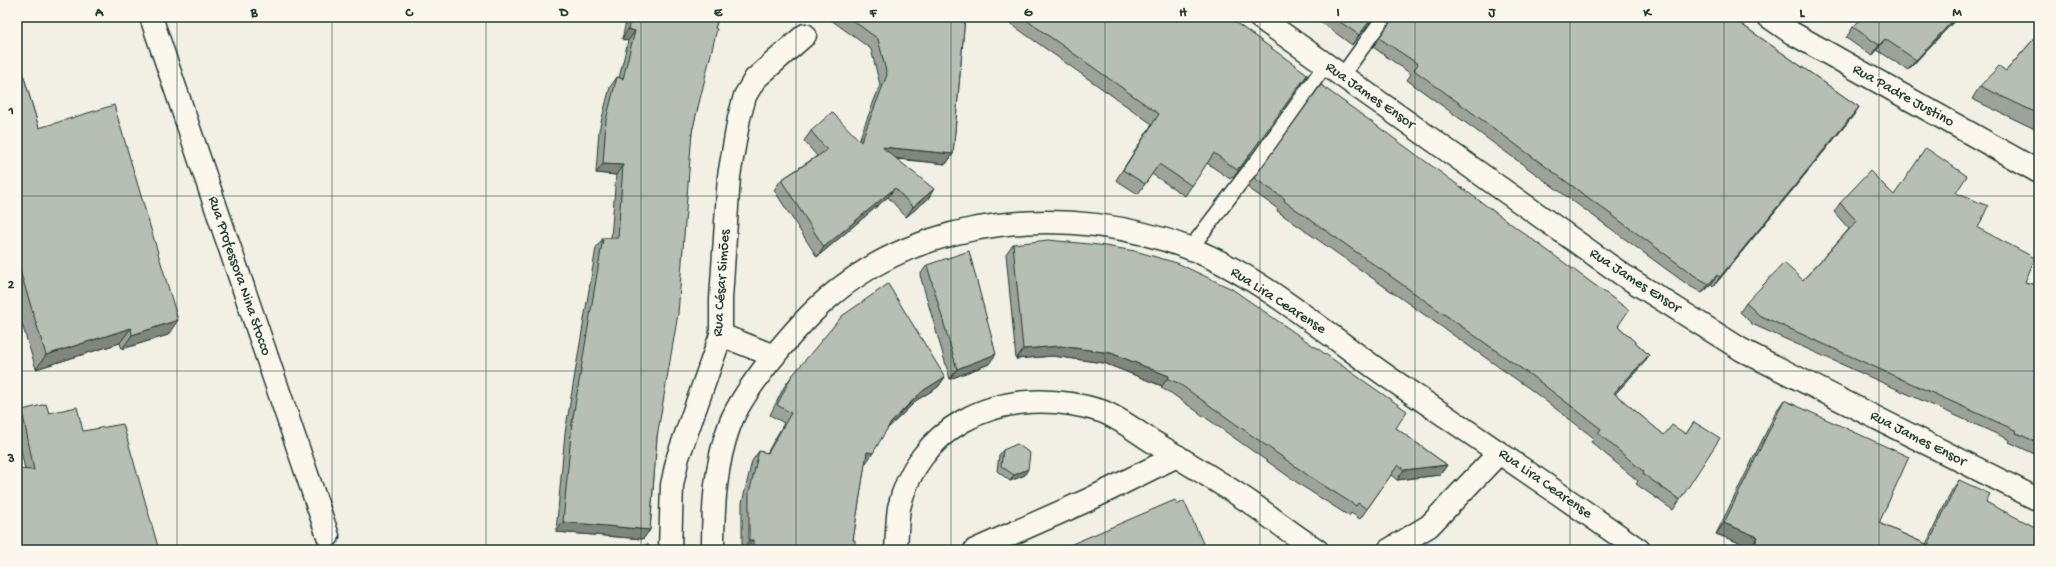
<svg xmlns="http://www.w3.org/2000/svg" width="2056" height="567" font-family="'Gochi Hand',sans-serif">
  <rect width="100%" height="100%" fill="#f2f0e5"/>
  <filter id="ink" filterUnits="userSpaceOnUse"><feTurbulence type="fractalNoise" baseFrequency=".025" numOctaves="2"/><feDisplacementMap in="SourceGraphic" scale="8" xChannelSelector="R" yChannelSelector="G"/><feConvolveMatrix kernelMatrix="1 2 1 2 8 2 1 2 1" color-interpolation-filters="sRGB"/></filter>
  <g filter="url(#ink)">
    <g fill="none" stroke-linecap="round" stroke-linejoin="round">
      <g stroke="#1f3d34" stroke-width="17">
        <g id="lane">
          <path d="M1342,76L1384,17"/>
          <path d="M1190,249L1259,158L1326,64"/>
        </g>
      </g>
      <g stroke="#1f3d34" stroke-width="25">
        <g id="street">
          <path d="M151,17L328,536"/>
          <path d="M1259,17L1623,275L1742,350L2039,500"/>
          <path d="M1769,17L1792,33L2039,172"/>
          <path d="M721,335L774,356"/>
          <path d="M670,550L672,485L678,457L721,335V299L729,176L739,118L745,96L755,79L805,35"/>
          <path d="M713,550C713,508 715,464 730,424C744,388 797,325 827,299C924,214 1071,203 1189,248C1259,275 1326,334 1388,377C1472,434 1556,491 1639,550"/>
          <path d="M896,550C897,536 897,521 899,508C907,471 931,439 963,421C1005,397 1056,397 1101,411C1116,416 1136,431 1150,440C1183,460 1216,480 1248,501C1271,517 1293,535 1317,550"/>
          <path d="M975,550L1088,500L1177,456"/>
          <path d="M1389,550L1429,526L1499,453"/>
        </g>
      </g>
      <use href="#lane" stroke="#fbf7ec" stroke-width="14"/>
      <use href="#street" stroke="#fbf7ec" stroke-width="22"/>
    </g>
    <g fill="#9da39a" stroke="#1f3d34">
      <path d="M627,17H719L715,28L692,132L657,437L650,530L643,539L556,532L565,433L596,248L603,238H611L616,175L596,173L599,130L610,87L617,77L619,78L628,41L622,39Z"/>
      <path d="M827,17H965L953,154L946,164L897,159L928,199L906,217L888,197L817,257L774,190L781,180L817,156L804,141L811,131L859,140L880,85L871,49Z"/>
      <path d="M1001,17H1228L1307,75L1233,178L1232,177L1230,179L1207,163L1185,196L1152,174L1138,194L1116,180L1152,124Z"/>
      <path d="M1314,17H1373L1352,45Z"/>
      <path d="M1392,17H1731L1859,107L1853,116L1713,287L1711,285L1702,293L1688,285L1407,80L1411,74L1373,47L1391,21Z"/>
      <path d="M1863,17H1958L1908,70L1877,50L1872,56L1846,38L1853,27Z"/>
      <path d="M2039,33V131L1972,99L1980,86L2006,71Z"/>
      <path d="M17,54L39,128L168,335L122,349L120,343L36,369L17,308Z"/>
      <path d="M1321,85L1618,326L1649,355L1643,364L1615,394L1664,435L1686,434L1694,422L1680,500L1673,510L1636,484L1638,481L1591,442L1594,438L1530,389L1277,211L1278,209L1247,187Z"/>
      <path d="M1956,193L1978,228L2025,282L2039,286V456L2009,442L2010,440L1752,324L1740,312L1746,303L1803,280L1849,229L1834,212L1840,203L1894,195Z"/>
      <path d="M1013,244L1396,428L1447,465L1440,475L1397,480L1391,475L1360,519L1351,513L1349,516L1302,486L1171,393L1161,388L1162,386L1104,363L1053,356L1016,359L1006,254Z"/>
      <path d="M927,265L989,364L950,379L920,275Z"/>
      <path d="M791,377H945L938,387L917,400L886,430L865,463L853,540L855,550H742V503L752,461L759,451L767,453L784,423L770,415L784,387Z"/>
      <path d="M1784,400L1879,523L1926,544L1952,490L1959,480L1986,502L2039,550H1750L1751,547L1716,534L1777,410Z"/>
      <path d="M22,410L49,413L83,431L159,550L25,470L17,429V417Z"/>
      <path d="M1003,450L1025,475L1010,481L997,471L999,455Z"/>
    </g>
    <g fill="#80857d" stroke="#1f3d34">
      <path d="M1373,17L1352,45L1359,35Z"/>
      <path d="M1956,17H1958L1908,70L1916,60Z"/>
      <path d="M628,29L635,31L628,41L622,39Z"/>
      <path d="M1885,39L1877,50L1872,56L1879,45Z"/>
      <path d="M1859,107L1853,116L1713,287L1720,277Z"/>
      <path d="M882,147L953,154L946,164L875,156Z"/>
      <path d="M603,164L623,165L616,175L596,173Z"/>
      <path d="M895,188L888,197L817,257L824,247Z"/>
      <path d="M934,189L928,199L906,217L913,207Z"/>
      <path d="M1717,275L1711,285L1702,293L1709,284Z"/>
      <path d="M178,320L168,335L122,349L132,335Z"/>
      <path d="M131,328L120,343L36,369L46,355Z"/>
      <path d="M1060,346L1111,353L1169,376L1162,386L1104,363L1053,356L1016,359L1023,349Z"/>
      <path d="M996,354L989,364L950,379L957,369Z"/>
      <path d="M1649,355L1643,364L1607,403L1614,393Z"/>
      <path d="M945,377L938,387L917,400L883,433L890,424L924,390Z"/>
      <path d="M867,452L873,453L866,463L860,462Z"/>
      <path d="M1447,465L1440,475L1397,480L1404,470Z"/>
      <path d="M1028,469L1025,475L1010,481L1014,475Z"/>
      <path d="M563,522L650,530L643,539L556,532Z"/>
      <path d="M1724,523L1758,537L1751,547L1716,534Z"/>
      <path d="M749,540H753L746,550H742Z"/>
      <path d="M1755,544L1773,550H1751Z"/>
    </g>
    <g fill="#b7beb3" stroke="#1f3d34">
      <path d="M631,17H719L715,28L717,29L692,132L678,314L657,437L650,530L563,522L572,423L603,238H618L623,165L603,164L606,120L617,77L623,79L629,54L635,31L628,29Z"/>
      <path d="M848,17H965L953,154L882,147L934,189L913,207L895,188L824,247L781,180L827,150L811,131L832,112L861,142L887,75L878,39Z"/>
      <path d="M1022,17H1228L1306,73L1307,75L1240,168L1239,167L1237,170L1214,153L1192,186L1159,164L1145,184L1123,170L1159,114Z"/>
      <path d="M1333,17H1373L1359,35Z"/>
      <path d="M1394,17H1731L1859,107L1720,277L1717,275L1709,284L1695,276L1414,70L1418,64L1379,38Z"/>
      <path d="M1863,17H1956L1916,60L1885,39L1879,45L1853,27Z"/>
      <path d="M2039,33V114L1980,86L1999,66L2006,71Z"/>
      <path d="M17,54L39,128L114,105L178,320L132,335L131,328L46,355L17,261Z"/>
      <path d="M1321,85L1629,310L1618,326L1649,355L1614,393L1664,435L1672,425L1686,434L1694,422L1720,438L1680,500L1643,474L1644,472L1598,433L1601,429L1536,379L1284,201L1285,199L1254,178Z"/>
      <path d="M1926,148L1967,176L1956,193L1988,206L1978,228L2035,258L2025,282L2039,286V443L2016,433L2017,431L1759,315L1746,303L1784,263L1803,280L1857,221L1840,203L1870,171L1894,195Z"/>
      <path d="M1048,240L1099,245L1135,251L1177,263L1232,289L1407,411L1396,428L1447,465L1404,470L1398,465L1367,509L1358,503L1356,506L1309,476L1178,383L1168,379L1169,376L1111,353L1060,346L1023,349L1013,244Z"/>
      <path d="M969,251L996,354L957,369L927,265Z"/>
      <path d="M888,284L945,377L924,390L906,407L890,424L873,453L867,452L853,540H855V550H753V540H749V493L759,451L768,453L791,413L777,405L791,377L842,316Z"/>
      <path d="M1784,400L1909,457L1879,523L1928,545L1959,480L1990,494L1986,502L2039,529V550H1773L1755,544L1758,537L1724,523Z"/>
      <path d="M46,404L49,413L77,407L83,431L123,424L159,550H17V469L34,470L22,410Z"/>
      <path d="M1017,444L1030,453L1028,469L1014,475L1001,466L1003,450Z"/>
      <path d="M1175,500L1177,505L1184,501L1206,550H1058Z"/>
      <path d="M648,544V550H628Z"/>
    </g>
  </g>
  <path fill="none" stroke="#1f3d34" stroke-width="1" stroke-opacity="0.55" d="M177,17V550M332,17V550M486,17V550M641,17V550M796,17V550M951,17V550M1105,17V550M1260,17V550M1415,17V550M1570,17V550M1724,17V550M1879,17V550M17,196H2039M17,371H2039"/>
  <g text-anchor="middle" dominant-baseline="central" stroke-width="3" stroke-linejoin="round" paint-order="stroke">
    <g font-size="15" fill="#1f3d34" stroke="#fbf7ec">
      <text transform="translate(1370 96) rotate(35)">Rua James Ensor</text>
      <text transform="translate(1903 96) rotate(29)">Rua Padre Justino</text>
      <text transform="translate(239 276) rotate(71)">Rua Professora Nina Stocco</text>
      <text transform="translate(1635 281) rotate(33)">Rua James Ensor</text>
      <text transform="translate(722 283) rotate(-86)">Rua César Simões</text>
      <text transform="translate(1278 301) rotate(33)">Rua Lira Cearense</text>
      <text transform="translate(1918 439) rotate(27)">Rua James Ensor</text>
      <text transform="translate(1545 484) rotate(35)">Rua Lira Cearense</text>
    </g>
  </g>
  <rect width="2056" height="567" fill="none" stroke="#fbf7ec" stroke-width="44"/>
  <rect x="22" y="22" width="2012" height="523" fill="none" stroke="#1f3d34" stroke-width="1.5"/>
  <g font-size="13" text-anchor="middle" font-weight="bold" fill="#1f3d34">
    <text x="99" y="16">A</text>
    <text x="254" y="16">B</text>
    <text x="409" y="16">C</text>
    <text x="564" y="16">D</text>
    <text x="718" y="16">E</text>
    <text x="873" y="16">F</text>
    <text x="1028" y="16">G</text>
    <text x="1183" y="16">H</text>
    <text x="1338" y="16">I</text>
    <text x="1492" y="16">J</text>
    <text x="1647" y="16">K</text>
    <text x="1802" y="16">L</text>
    <text x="1957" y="16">M</text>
    <text x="11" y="114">1</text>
    <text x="11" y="288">2</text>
    <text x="11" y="462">3</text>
  </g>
</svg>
